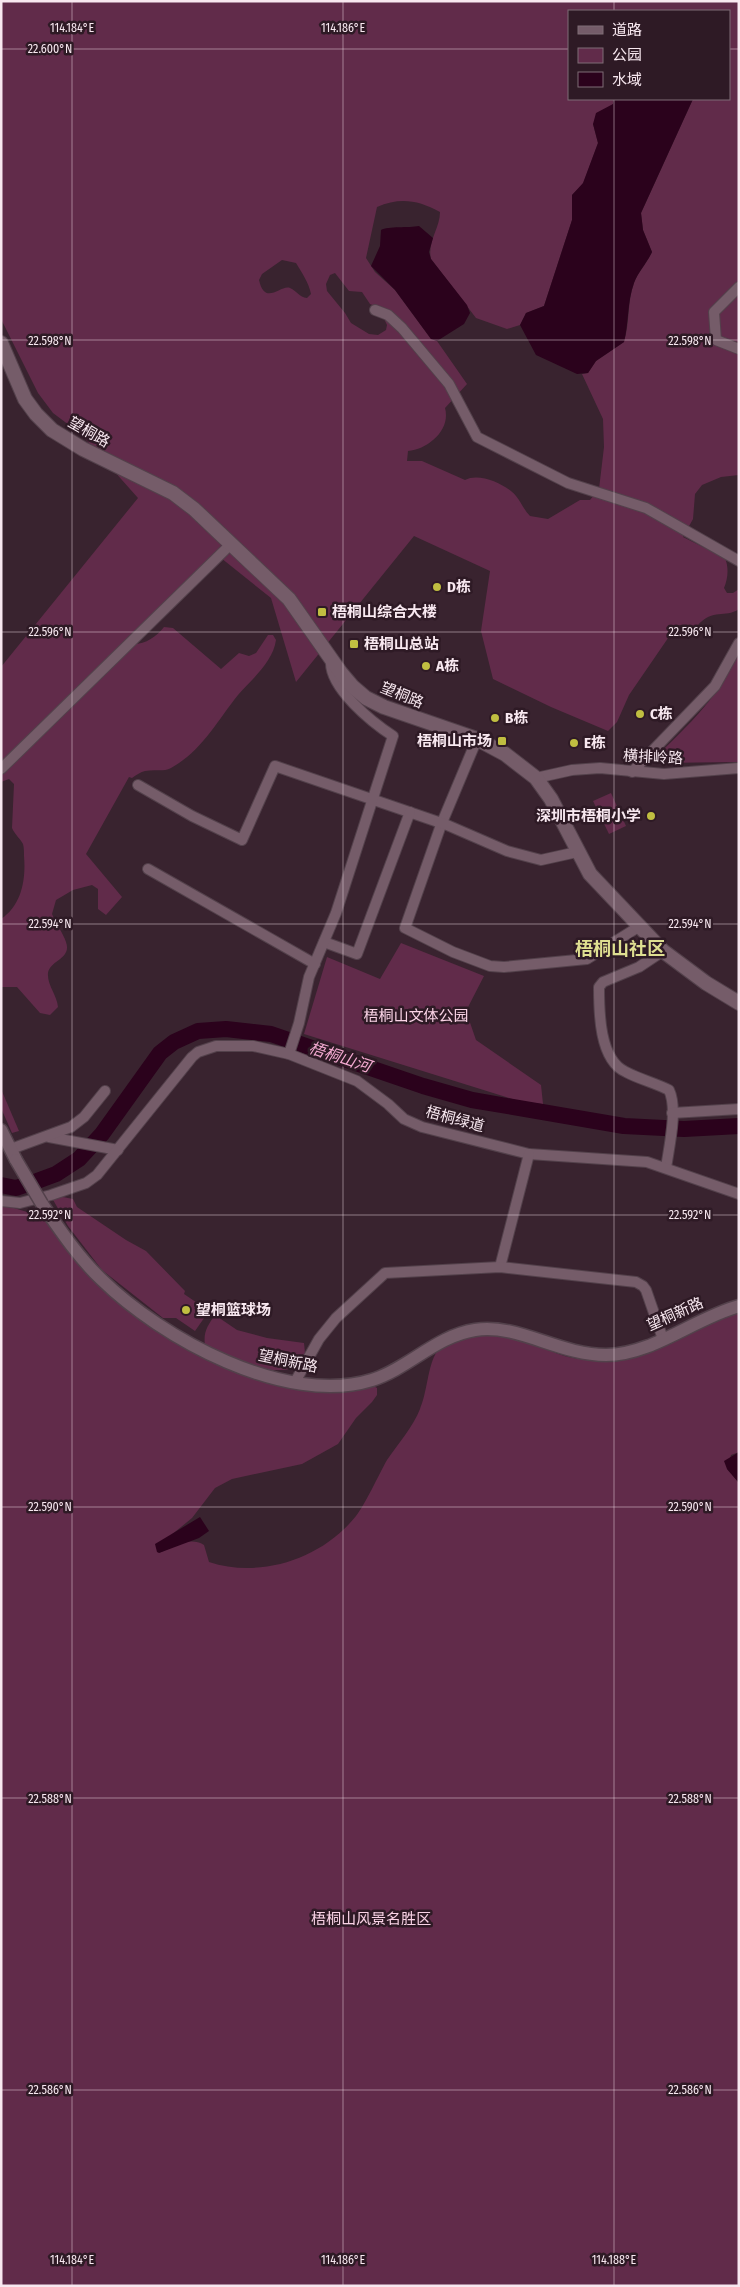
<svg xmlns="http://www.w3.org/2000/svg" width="740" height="2287" font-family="'Fira Sans Condensed','Noto Sans SC',sans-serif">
  <rect width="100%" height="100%" fill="#39232f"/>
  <g fill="#612b4a" fill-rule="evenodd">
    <path d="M1,1H739V475L721,477L702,485L695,494L693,519L683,537L725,558C729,568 728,578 724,588L727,593H733L739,589V609C724,619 714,607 697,626L677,625L629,695L617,722L608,731L551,707L493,679L481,631L490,571L414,536L296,682L271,598L216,554L1,762V667L138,498L81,434L53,413L38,393L1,319ZM569,11H729V99H693L641,213L643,230L652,252C647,263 638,272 634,283C627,302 630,322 624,342L596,361L588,373L582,374L603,419L604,447L599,489L590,500H580L548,519L530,516C524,510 521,502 516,496C506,484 479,472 465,480L422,461H407L408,451C428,449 451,430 445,408L467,384L437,341L431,339L395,290L375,272L366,258L377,207C400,197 418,200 440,212C440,228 427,242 431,259L476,318L507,329L520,325L526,313L544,306L572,220V195L583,184L598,143L593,124L613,104L614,99H569ZM282,260L296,263C302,273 309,283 311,294L307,298C299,297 297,291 290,288C281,284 265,307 259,280L262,274ZM335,273L349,291L362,292L370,304L379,308L387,325L386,330L378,335L369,334L351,323L345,313L327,291L326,284L330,275Z"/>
    <path d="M164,627L173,628L221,669L239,653L249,656L256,653L268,635H273L276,640C273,662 252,679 238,695C217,721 202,751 171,768C164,772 154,769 145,771C141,772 136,775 132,778L129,777L86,854L122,897L106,915L98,909V889L92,885L73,890L56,900L52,914C56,924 63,933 66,942C72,959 50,960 48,973C47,985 57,995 58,1007L50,1015L40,1013L17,987H1V919C22,905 26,879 24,856C24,853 24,847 23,844C20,838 15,835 12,828L14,784L9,779L1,782V771L131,644C145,645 156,637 164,627Z"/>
    <path d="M739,655V762L657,763L656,757C679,734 705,710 723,682C729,673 732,664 739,655Z"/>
    <path d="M611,793L626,826L609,834L593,801Z"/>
    <path d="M401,943L484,976L466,1011L476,1040L541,1085L543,1104L522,1102L304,1034L327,957L380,979Z"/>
    <path d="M1,1089L19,1131L12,1133L1,1108Z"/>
    <path d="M58,1196L73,1199L77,1207L126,1240L146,1251L185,1291L184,1294L209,1311L195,1331L176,1318H163L102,1270L68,1226L52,1198Z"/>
    <path d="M1,1204L40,1216L56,1231L113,1296L214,1362L300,1386L372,1385L377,1388V1395L372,1402L356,1418L338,1444L302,1464L232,1479L215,1488L192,1518L170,1536L159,1553C174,1547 189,1536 204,1545L209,1562C260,1579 322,1559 356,1516C366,1503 378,1476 387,1460C398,1444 413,1427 420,1409C432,1381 424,1345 461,1334C471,1332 492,1328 502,1330C527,1335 548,1354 573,1358C580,1360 588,1359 596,1359L739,1308V1452L731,1455L727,1469L739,1483V2286H1Z"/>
    <path d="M215,1315L237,1330L267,1338L304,1343L305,1353L298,1367C270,1377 228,1361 205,1345C203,1332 208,1325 215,1315Z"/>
  </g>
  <g fill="#2b021c">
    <path d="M614,99H693L641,213L643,230L652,252C647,263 638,272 634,283C627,302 629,322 624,342L596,361L588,373L577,374L536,355L520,325L526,313L544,306L572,220V195L583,183L598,143L593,124L596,113L613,104Z"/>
    <path d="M419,226L433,238L429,252L431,259L467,305L470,313L464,324L437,341L431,339L395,290L371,266L380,246L381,230C388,226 409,228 419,226Z"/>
    <path d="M739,1452V1483L727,1469L724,1461Z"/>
    <path d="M200,1517L209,1531L199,1538L159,1553L157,1552L155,1544Z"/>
  </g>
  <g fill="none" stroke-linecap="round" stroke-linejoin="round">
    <path stroke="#2b021c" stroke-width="16" d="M1,1185L16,1188L37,1181L56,1174L79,1159L102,1134L160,1053L174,1042L198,1031L226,1029L271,1034L423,1086L472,1100L624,1126L684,1129L739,1126"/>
    <g stroke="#53414b" stroke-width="12">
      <g id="minor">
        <path d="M739,287L714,312L716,340L739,349"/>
        <path d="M375,310L388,315L402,328L449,384L477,437L568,483L646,508L739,561"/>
        <path d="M477,739L441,825L405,928L453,952L490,966L504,967L587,959L640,926"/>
        <path d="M1,769L230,545"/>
        <path d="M632,772L715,686L739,643"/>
        <path d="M536,778L572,770L600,768L664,774L739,768"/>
        <path d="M138,785L192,816L242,840L275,766L447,825L507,851L541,860L577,852"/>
        <path d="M148,869L315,964"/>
        <path d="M324,942L357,954L410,812"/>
        <path d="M663,951L639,967L603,982L599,987C599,1011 599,1060 626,1072C639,1079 655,1083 669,1090C678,1109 669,1147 666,1168"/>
        <path d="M289,1054L299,1023L309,977L336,913L393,736C373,723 329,688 331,661"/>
        <path d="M672,1113L739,1109"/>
        <path d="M49,1137L118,1150"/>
        <path d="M11,1149L71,1127L84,1117L105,1091"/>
        <path d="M1,1201L20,1203L51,1195L86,1183L97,1175L192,1057L198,1052L216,1046H253L289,1054L357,1081L388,1104L404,1119L422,1127L529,1154L647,1162L739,1194"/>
        <path d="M500,1267L529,1154"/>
        <path d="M295,1382L319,1339L336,1318L385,1273L500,1267L636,1282L643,1286L646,1290L663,1339"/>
      </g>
    </g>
    <g stroke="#53414b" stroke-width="15">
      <g id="tertiary">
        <path d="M1,1130L16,1160"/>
        <path d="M42,1204C60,1230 78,1257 101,1279C161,1338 286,1407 372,1380C409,1368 436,1336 475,1330C517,1323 559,1355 606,1355C652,1355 695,1318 739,1306"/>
      </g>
    </g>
    <g stroke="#53414b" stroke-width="16">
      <path id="secondary" d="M1,343L25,399L36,414L52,430L83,449L173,493L194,509L289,599L341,673L352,686L366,698L384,707L477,739L505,754L536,778L551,799L590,874L663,951L706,983L739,1003"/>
    </g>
    <use href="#minor" stroke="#755c69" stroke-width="10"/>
    <use href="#tertiary" stroke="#755c69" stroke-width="12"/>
    <use href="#secondary" stroke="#755c69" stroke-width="14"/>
    <g stroke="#53414b" stroke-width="15" stroke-linecap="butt">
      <path id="tertiary-bridge" d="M16,1160L42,1204"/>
    </g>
    <use href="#tertiary-bridge" stroke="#755c69" stroke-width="12"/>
  </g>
  <path fill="none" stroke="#f8e8f0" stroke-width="1" stroke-opacity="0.45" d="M72,1V2286M343,1V2286M614,1V11M1,49H569M729,49H739M614,99V2286M1,340H739M1,632H739M1,924H739M1,1215H739M1,1507H739M1,1798H739M1,2090H739"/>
  <g fill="#c0be41" stroke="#2e1a25" stroke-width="2">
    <circle cx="437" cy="587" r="5"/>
    <rect x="317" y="607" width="10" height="10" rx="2.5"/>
    <rect x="349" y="639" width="10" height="10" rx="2.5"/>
    <circle cx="426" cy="666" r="5"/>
    <circle cx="640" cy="714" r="5"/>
    <circle cx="495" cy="718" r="5"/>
    <rect x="497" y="736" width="10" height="10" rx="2.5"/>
    <circle cx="574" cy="743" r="5"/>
    <circle cx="651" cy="816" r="5"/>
    <circle cx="186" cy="1310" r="5"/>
  </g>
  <g text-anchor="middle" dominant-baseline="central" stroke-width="5" stroke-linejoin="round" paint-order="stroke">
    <g font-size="15" fill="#f8e8f0" stroke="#2e1a25">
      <text transform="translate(89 432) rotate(30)">望桐路</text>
      <text transform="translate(402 695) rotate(22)">望桐路</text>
      <text transform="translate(653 757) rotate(3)">横排岭路</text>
      <text transform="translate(455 1119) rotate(15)">梧桐绿道</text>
      <text transform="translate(675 1314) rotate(-24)">望桐新路</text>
      <text transform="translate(288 1361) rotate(12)">望桐新路</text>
    </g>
    <g font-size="15" font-weight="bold" fill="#f8e8f0" stroke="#2e1a25" text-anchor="start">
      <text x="447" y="587">D栋</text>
      <text x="332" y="612">梧桐山综合大楼</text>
      <text x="364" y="644">梧桐山总站</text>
      <text x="436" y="666">A栋</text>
      <text x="650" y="714">C栋</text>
      <text x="505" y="718">B栋</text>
      <text x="492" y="741" text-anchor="end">梧桐山市场</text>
      <text x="584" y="743">E栋</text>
      <text x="641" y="816" text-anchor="end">深圳市梧桐小学</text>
      <text x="196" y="1310">望桐篮球场</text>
    </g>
    <g font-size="15" fill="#fad3e6" stroke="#2e1a25">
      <text x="416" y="1016">梧桐山文体公园</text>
      <text x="371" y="1919">梧桐山风景名胜区</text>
    </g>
    <g font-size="16" font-style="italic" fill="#f5abd2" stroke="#2e1a25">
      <text transform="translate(340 1057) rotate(18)">梧桐山河</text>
    </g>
    <g font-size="18" font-weight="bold" fill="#dfdf91" stroke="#2e1a25">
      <text x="620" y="949">梧桐山社区</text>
    </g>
  </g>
  <g font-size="12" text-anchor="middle" fill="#f8e8f0" stroke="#2e1a25" stroke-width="5" stroke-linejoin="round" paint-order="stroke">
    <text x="72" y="32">114.184°E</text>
    <text x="343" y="32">114.186°E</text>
    <text x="50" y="53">22.600°N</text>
    <text x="50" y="345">22.598°N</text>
    <text x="690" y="345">22.598°N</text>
    <text x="50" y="636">22.596°N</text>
    <text x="690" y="636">22.596°N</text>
    <text x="50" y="928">22.594°N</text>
    <text x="690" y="928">22.594°N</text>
    <text x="50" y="1219">22.592°N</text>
    <text x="690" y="1219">22.592°N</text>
    <text x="50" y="1511">22.590°N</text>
    <text x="690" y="1511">22.590°N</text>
    <text x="50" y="1803">22.588°N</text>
    <text x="690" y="1803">22.588°N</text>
    <text x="50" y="2094">22.586°N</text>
    <text x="690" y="2094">22.586°N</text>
    <text x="72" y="2264">114.184°E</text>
    <text x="343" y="2264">114.186°E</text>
    <text x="614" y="2264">114.188°E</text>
  </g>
  <rect width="740" height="2287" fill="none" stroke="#f8e8f0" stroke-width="5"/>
  <rect x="568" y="10" width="162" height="90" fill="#2e1a25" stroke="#7f6c76"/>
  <rect x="578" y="26" width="25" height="8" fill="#755c69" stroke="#7f6c76"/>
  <text x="612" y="35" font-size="15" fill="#f8e8f0">道路</text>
  <rect x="578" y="48" width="25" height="15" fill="#612b4a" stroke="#7f6c76"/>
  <text x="612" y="60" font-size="15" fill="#f8e8f0">公园</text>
  <rect x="578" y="72" width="25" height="15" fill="#2b021c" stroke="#7f6c76"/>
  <text x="612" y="85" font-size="15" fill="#f8e8f0">水域</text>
</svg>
